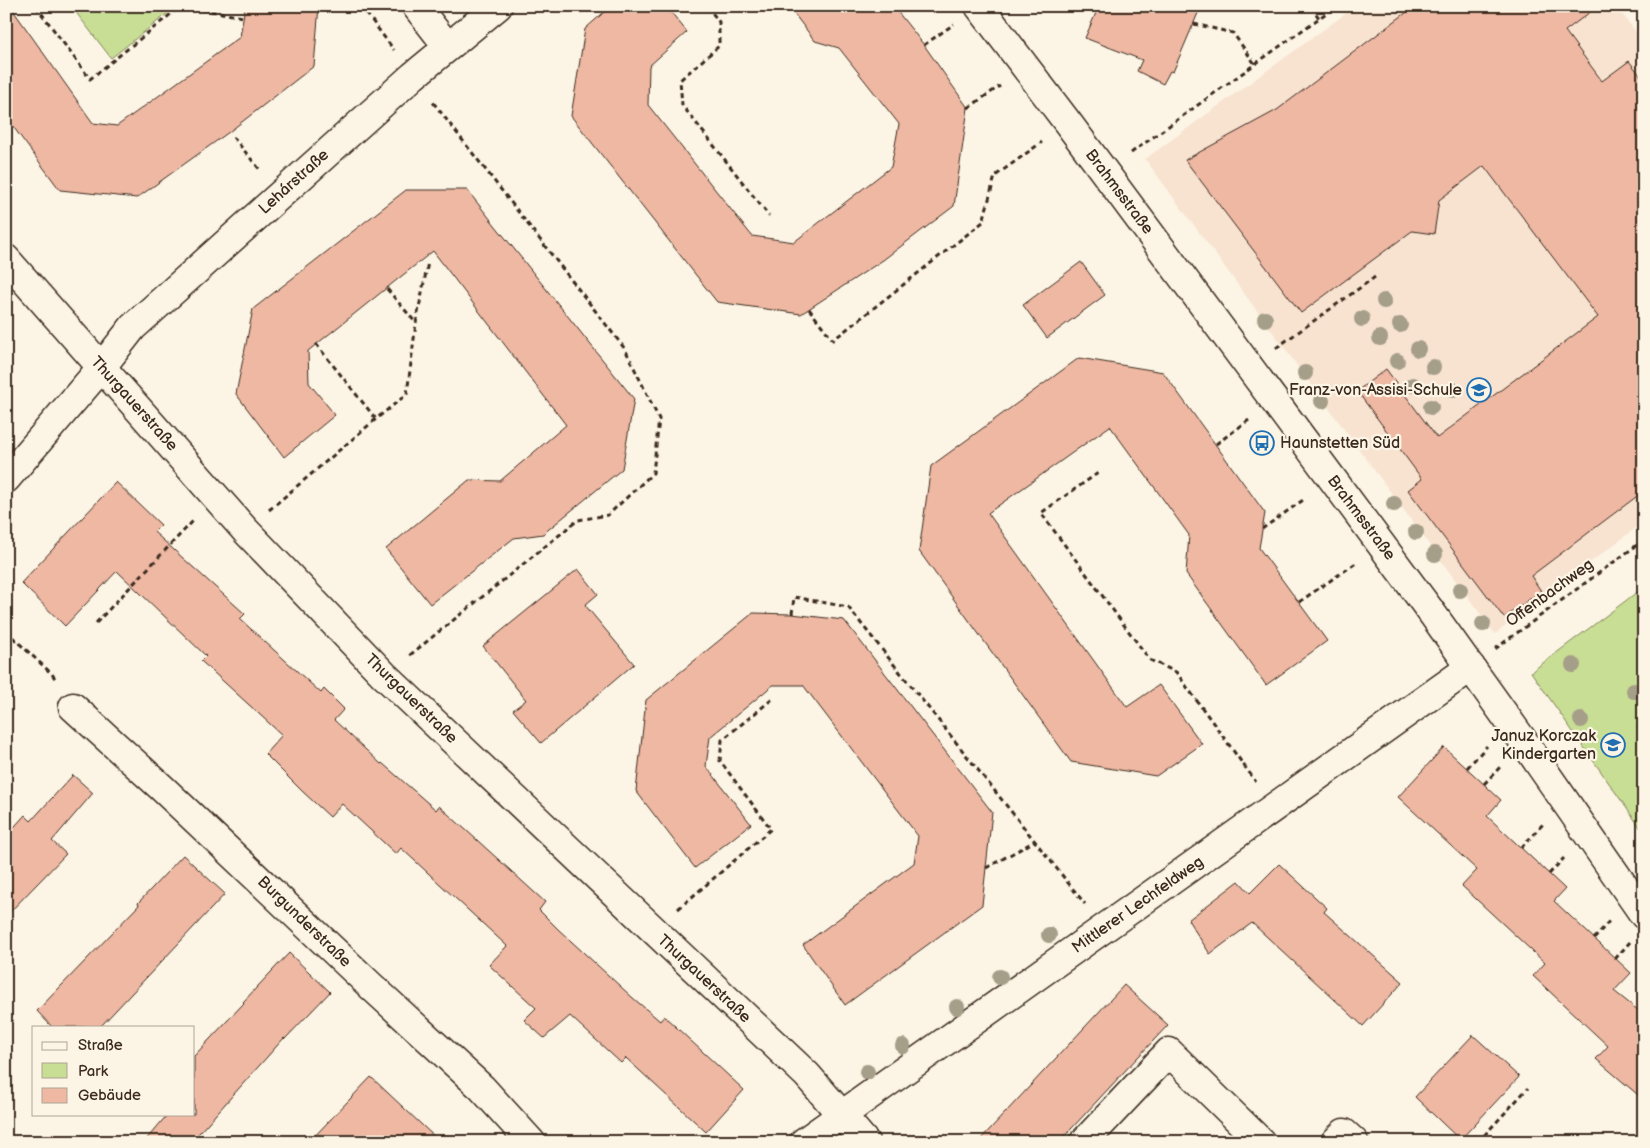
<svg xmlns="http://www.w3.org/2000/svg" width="1650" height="1148" font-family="'Balsamiq Sans',sans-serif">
  <rect width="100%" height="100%" fill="#fcf5e5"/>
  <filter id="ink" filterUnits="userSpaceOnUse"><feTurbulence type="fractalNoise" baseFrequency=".02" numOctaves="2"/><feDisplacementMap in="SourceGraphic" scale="10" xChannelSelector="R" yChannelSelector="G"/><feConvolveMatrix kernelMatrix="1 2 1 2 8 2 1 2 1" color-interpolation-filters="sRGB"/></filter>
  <g filter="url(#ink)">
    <path fill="#f8e3d1" d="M1356,6H1616L1644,42V522L1495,634L1145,159Z"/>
    <g fill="#c8de94" stroke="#828459">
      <path d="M71,6H177L111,58Z"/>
      <path d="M1644,587V722L1637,727L1644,739V833L1531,672Z"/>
    </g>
    <g fill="#eeb8a3" stroke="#3b2a1e">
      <path d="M6,6H10L93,123L117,126L240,37L245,6H319L314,66L229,132L137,198L60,190L6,117Z"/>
      <path d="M611,6H666L687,32L649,66L648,105L752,236L794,242L891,167L899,124L839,48L815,41L788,6H893L924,45L968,108L954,206L883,260L801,314L717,302L571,116L585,29Z"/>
      <path d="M1099,6H1201L1173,72L1170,71L1163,84L1137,71L1142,60L1085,38Z"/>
      <path d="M1415,6H1598L1565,31L1602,81L1629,61L1644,80V491L1531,576L1541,591L1504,618L1408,490L1422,479L1357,391L1386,369L1437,438L1598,317L1484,166L1439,200L1434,234L1412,231L1301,313L1185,160L1277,110Z"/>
      <path d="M406,190H467L634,399L622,469L543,534L514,538L430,604L386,549L469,480L500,481L566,425L433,251L308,351L309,383L335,415L284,457L236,394L253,309Z"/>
      <path d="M1081,262L1105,295L1047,338L1023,305Z"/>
      <path d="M1079,358L1163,372L1265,513L1259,548L1327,641L1266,685L1186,574L1189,535L1110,426L988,513L1127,707L1159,685L1202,744L1156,776L1071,762L919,551L931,466Z"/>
      <path d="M116,482L161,525L154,532L245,614L240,619L321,693L324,689L344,709L334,720L381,764L382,763L436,810L439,806L466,830L545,902L539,910L559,930L633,998L660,1021L664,1016L744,1090L706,1132L626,1058L621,1063L570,1016L544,1038L524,1020L536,1008L489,965L507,946L401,848L396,854L342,804L330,817L302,791L265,754L282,735L201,661L206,656L117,571L65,626L21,583Z"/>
      <path d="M578,569L598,594L585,605L634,664L541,743L513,710L526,700L483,646Z"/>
      <path d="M753,613L792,614L844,620L992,812L982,905L845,1005L803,945L914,863L918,836L803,685H773L710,737L706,766L751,824L695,868L636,791L646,700Z"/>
      <path d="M1444,747L1501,800L1487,816L1565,889L1554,901L1631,973L1614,991L1644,1015V1100L1596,1059L1608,1046L1533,976L1545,963L1462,886L1477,870L1398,797Z"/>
      <path d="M73,775L93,793L52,841L66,854L6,916V836L25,815L31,821Z"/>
      <path d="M183,855L225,894L100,1027H52L37,1011L139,905L138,903Z"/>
      <path d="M1279,864L1327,908L1324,912L1403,982L1363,1026L1252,923L1210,954L1188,920L1239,881L1250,893Z"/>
      <path d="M289,953L330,992L285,1039L284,1038L191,1142H144L168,1114H194V1056L244,1003L243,1002Z"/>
      <path d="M1124,985L1168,1025L1123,1073L1059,1142H978Z"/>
      <path d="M1473,1035L1519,1077L1460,1140L1415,1097Z"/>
      <path d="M371,1077L440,1142H309Z"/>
    </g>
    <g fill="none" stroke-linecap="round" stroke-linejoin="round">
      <g stroke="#3b2a1e" stroke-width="31">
        <g id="minor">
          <path d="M416,6L448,47"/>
          <path d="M979,6L1068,123L1429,609L1524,742L1644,915"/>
          <path d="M6,259L245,530L384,675L807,1075L865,1142"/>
          <path d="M6,479L101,368L133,327L413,76L498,6"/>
          <path d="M73,707L161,787L371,986L482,1088L531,1142"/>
          <path d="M804,1142L1471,667"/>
          <path d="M1084,1142L1169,1052L1261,1142"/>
          <path d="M1335,1142L1344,1133L1354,1142"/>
        </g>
      </g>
      <g stroke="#3b2a1e" stroke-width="3" stroke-dasharray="5 4" stroke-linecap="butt">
        <path d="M36,6L90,79L181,6"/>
        <path d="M184,6L243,17"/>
        <path d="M361,6L394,50"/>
        <path d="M707,6L719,22V46L680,80L682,105L769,216"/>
        <path d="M1311,6L1319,18"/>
        <path d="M1194,24L1233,33L1255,64"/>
        <path d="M924,45L954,24"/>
        <path d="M968,108L1000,86"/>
        <path d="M233,137L261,171"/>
        <path d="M1131,153L1336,6"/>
        <path d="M387,289L416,323"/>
        <path d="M809,309L833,340L983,222L995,176L1042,142"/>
        <path d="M316,344L376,419"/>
        <path d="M1276,348L1375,277"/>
        <path d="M1216,444L1249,420"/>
        <path d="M1098,473L1041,513L1150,660L1176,672L1256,782"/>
        <path d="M269,510L376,419L407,394L416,323L428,262"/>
        <path d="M1262,529L1306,498"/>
        <path d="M1299,602L1356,563"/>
        <path d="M792,614L794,597L848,607L1085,904"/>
        <path d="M96,623L194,520"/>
        <path d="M6,631L52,674L57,681"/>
        <path d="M1495,649L1644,540"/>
        <path d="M410,655L578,520L608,515L653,473L659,419L625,349L432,101"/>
        <path d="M1467,768L1487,746"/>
        <path d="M1484,784L1501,766"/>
        <path d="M1521,848L1543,824"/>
        <path d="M986,868L1035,841"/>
        <path d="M1549,874L1564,858"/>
        <path d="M678,909L771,829L720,761L722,740L775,697"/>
        <path d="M1594,939L1610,920"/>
        <path d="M1615,959L1630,942"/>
        <path d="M1478,1142L1528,1088"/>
      </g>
      <use href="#minor" stroke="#fcf5e5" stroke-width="28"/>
    </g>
    <g fill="#a59e88">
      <circle cx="1384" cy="301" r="8"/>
      <circle cx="1265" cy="319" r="8"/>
      <circle cx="1362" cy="319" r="8"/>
      <circle cx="1400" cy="325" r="8"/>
      <circle cx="1380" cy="338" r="8"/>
      <circle cx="1418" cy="349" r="8"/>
      <circle cx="1397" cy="361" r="8"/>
      <circle cx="1433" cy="367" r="8"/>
      <circle cx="1305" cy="373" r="8"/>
      <circle cx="1413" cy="385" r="8"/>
      <circle cx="1453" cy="390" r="8"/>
      <circle cx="1322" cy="401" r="8"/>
      <circle cx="1431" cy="407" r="8"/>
      <circle cx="1394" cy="504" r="8"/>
      <circle cx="1416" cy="532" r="8"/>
      <circle cx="1435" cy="554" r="8"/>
      <circle cx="1460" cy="590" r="8"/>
      <circle cx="1483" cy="624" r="8"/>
      <circle cx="1573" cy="665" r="8"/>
      <circle cx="1634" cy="691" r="8"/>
      <circle cx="1581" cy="720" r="8"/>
      <circle cx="1049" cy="935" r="8"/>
      <circle cx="1000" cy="977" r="8"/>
      <circle cx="957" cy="1007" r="8"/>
      <circle cx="903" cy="1046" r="8"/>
      <circle cx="867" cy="1072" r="8"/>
    </g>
  </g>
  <defs>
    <g id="school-ring" transform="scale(1.25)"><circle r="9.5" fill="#fcf5e5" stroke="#1f6fb2" stroke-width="1.5"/><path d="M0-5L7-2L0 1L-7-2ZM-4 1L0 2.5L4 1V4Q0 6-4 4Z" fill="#1f6fb2"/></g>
    <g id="bus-ring" transform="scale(1.25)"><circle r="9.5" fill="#fcf5e5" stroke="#1f6fb2" stroke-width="1.5"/><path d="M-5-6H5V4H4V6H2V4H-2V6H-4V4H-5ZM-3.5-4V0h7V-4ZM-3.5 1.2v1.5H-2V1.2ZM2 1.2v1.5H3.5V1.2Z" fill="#1f6fb2"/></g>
  </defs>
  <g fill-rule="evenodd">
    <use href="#school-ring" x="1479" y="390"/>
    <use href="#bus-ring" x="1262" y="443"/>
    <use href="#school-ring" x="1613" y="745"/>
  </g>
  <g text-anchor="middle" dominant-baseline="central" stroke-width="4.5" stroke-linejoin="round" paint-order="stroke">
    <g font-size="16" fill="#3b2a1e" stroke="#fcf5e5">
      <text transform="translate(294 182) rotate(-42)">Lehárstraße</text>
      <text transform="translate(1119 192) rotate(53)">Brahmsstraße</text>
      <text transform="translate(134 404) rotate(48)">Thurgauerstraße</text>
      <text transform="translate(1361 518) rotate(53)">Brahmsstraße</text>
      <text transform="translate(1550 593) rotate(-36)">Offenbachweg</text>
      <text transform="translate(411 699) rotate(44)">Thurgauerstraße</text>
      <text transform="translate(1138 905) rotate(-35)">Mittlerer Lechfeldweg</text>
      <text transform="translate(304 922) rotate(44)">Burgunderstraße</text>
      <text transform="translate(704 979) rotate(43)">Thurgauerstraße</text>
    </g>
    <g font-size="16" fill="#3b2a1e" stroke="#fcf5e5" text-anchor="end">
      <text x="1462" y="390">Franz-von-Assisi-Schule</text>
      <text x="1280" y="443" text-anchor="start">Haunstetten Süd</text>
      <text x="1596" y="736">Januz Korczak<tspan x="1596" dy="18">Kindergarten</tspan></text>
    </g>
  </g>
  <rect width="1650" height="1148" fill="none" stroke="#fcf5e5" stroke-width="25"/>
  <rect x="12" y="12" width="1625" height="1123" fill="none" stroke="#3b2a1e" stroke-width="2" filter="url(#ink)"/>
  <rect x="32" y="1026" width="162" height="90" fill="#fcf5e5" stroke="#afa495"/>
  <rect x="42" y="1042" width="25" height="8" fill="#fcf5e5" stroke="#afa495"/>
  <text x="78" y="1050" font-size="15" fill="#3b2a1e">Straße</text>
  <rect x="42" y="1063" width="25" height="15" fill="#c8de94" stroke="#afa495"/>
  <text x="78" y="1076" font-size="15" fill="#3b2a1e">Park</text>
  <rect x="42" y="1088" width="25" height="15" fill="#eeb8a3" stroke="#afa495"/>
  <text x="78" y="1100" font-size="15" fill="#3b2a1e">Gebäude</text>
</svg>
